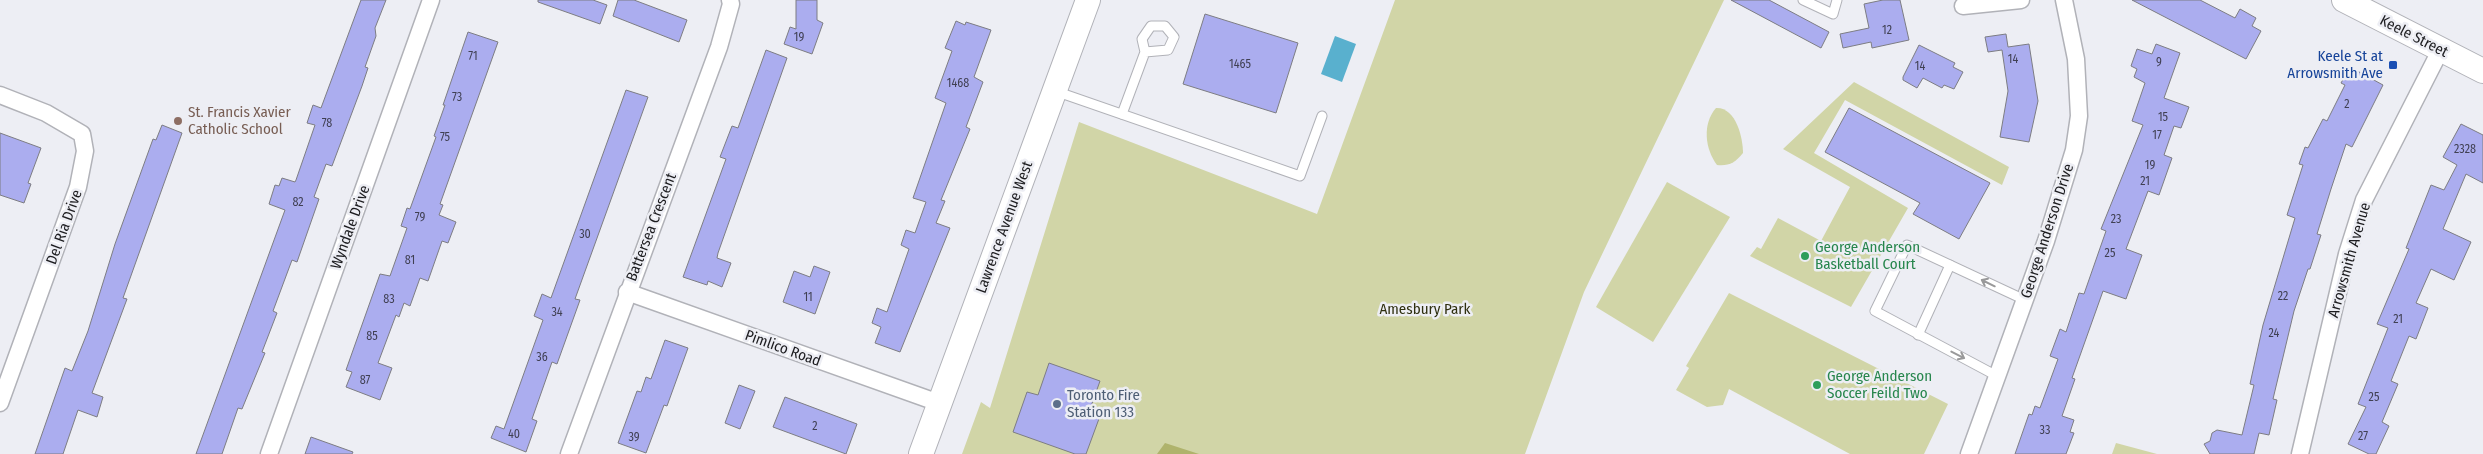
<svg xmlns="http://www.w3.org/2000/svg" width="2483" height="454" font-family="'Fira Sans Condensed',sans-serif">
  <rect width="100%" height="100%" fill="#edeef4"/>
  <g fill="#d1d5a7">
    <path d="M1395,0H1724L1584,292L1525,454H962L981,402L990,408L1079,122L1317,214Z"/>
    <path d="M1854,82L2009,167L2002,185L1845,100L1814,153L1908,208L1851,307L1750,256L1757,247L1761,249L1778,218L1821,241L1850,187L1783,149Z"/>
    <path d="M1716,108C1736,107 1743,138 1743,153C1735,163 1729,166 1717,165C1705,149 1702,124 1716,108Z"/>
    <path d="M1667,182L1730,217L1653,342L1596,307Z"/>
    <path d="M1729,293L1948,404L1924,454H1850L1729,389L1723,405L1707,407L1676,390L1689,368L1686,366Z"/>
    <path d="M2116,443L2157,454H2112Z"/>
  </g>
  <path fill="#afb36c" d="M1165,443L1199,454H1157Z"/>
  <path fill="#59b0ce" d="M1335,36L1356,44L1342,82L1321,74Z"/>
  <g fill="#abadef" stroke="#7d7d83">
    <path d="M361,0H386L375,28L376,36L365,67L368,68L362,86L332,166L326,164L314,197L319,199L297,262L292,260L273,311L277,313L262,352L265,353L242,409L238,408L222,454H196L285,210L269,204L275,185L279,186L282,178L295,182L296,180L315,125L307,123L313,105L321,108Z"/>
    <path d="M538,0H593L607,5L600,24L538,2Z"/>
    <path d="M618,0H634L687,20L679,42L613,16Z"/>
    <path d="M796,0H817V20L823,23L812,54L784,44L790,27L796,29Z"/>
    <path d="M1731,0H1769L1829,32L1821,48Z"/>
    <path d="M1883,0H1900L1909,40L1872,48L1871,42L1843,48L1840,34L1869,28L1864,4Z"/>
    <path d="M2132,0H2200L2235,18L2240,9L2256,18L2252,26L2261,31L2246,59Z"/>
    <path d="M1205,14L1298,43L1276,113L1183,84Z"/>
    <path d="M956,21L965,25L966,22L991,30L974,77L983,82L966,127L970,129L941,200L945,201L936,223L950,228L900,352L875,343L881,327L872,323L877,308L887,312L909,249L901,245L906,230L915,233L926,202L913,198L946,103L935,98L952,51L945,48Z"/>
    <path d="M468,32L498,42L440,204L443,205L439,215L456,222L448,243L442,241L428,281L420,278L410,306L404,303L399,317L396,315L378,363L392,368L380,400L346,387L352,372L346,370L380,274L390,276L407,228L401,226L407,208L410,209L436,137L434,136L445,105H443Z"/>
    <path d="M2006,34L2008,47L2029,44L2038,101L2029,142L2000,137L2008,91L2002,50L1988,52L1985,37Z"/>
    <path d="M2156,44L2180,53L2164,98L2189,107L2181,128L2174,126L2164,155L2172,158L2159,195L2148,191L2126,249L2142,255L2126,299L2103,291L2072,378L2075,379L2062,416L2074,420L2070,432L2074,433L2066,454H2015L2029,414L2032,415L2035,406L2040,408L2058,359L2050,356L2060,329L2066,332L2079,293L2084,294L2106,231L2101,229L2143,125L2132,121L2145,83L2134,77L2137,69L2131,66L2137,49L2152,54Z"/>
    <path d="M1919,45L1955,63L1953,67L1963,72L1954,89L1944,85L1942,88L1923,78L1917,88L1903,80V77Z"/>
    <path d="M766,50L787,58L718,253L717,258L731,263L722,287L708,281L707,285L683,277L726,159L720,157L732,126L738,128Z"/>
    <path d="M2350,67L2383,85L2352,147L2346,144L2331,189L2317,234L2321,235L2310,269H2308L2294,311L2273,399L2277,400L2269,435L2259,433L2254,454H2210L2204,444L2210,441L2212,433L2217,430L2242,435L2254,385L2250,384L2263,325L2295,218L2287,215L2303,165L2299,164L2305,147L2308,148L2323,119L2327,121L2345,85L2341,83Z"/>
    <path d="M626,90L648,97L575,299L580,300L557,364L552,362L532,419L537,421L526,452L491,438L496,426L504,429L543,320L534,316L542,294L551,298Z"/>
    <path d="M1849,108L1990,183L1959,239L1913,214L1920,203L1825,152Z"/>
    <path d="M2461,124L2483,135V183L2466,174L2443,229L2471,242L2454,280L2431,269L2416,303L2428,308L2416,339L2409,336L2391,381L2398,384L2382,422L2389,426L2376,454H2369L2348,444L2366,407L2358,404L2388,328L2377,324L2409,249L2406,248L2431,185L2444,190L2457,165L2443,157Z"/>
    <path d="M162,125L182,133L123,298L127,299L92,393L103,397L97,417L78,410L63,454H35L65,368L72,371L88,331L115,244L153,139L156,140Z"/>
    <path d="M0,133L41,148L28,183L31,184L24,203L0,195Z"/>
    <path d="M814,266L830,272L815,314L783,302L794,271L810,277Z"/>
    <path d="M665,340L688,348L667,406L664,405L646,453L618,443L637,391L641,392L646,377L651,379Z"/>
    <path d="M1049,363L1100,381L1089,412L1100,416L1086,454H1075L1013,432L1027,392L1038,395Z"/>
    <path d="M739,385L755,391L740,429L725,423Z"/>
    <path d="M785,397L857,424L846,454L773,427Z"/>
    <path d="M311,437L353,452L352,454H305Z"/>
  </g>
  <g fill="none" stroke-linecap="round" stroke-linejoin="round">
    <g stroke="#b1b2b8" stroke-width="11">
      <g id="lane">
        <path d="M1803,0L1833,14L1837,0"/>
        <path d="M1055,91L1300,176L1322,116"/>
        <path d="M1122,114L1145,52L1142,39L1151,26H1165L1174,37L1168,50L1145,52"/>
        <path d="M1918,335L1950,265"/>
        <path d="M1997,376L1875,311L1907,245L2025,300"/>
      </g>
    </g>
    <g stroke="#b1b2b8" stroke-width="19">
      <g id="street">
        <path d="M1963,6L2021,0"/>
        <path d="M0,95L46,113L82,134L85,151L78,187L0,403"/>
        <path d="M627,292L939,403"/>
        <path d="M269,454L431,0"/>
        <path d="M569,454L719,47L731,4L730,0"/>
        <path d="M1969,454L2046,241L2074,150L2079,116L2076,59L2064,0"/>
        <path d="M2300,454L2347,254L2364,200L2441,49"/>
      </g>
    </g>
    <g stroke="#b1b2b8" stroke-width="26">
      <g id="secondary">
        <path d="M2344,0L2483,71"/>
        <path d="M921,454L1088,0"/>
      </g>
    </g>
    <use href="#lane" stroke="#fff" stroke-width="9"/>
    <use href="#street" stroke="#fff" stroke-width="16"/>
    <use href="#secondary" stroke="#fff" stroke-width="24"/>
  </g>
  <defs><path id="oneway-shaft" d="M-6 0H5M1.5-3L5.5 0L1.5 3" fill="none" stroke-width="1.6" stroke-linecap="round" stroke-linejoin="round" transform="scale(1.25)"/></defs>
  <g stroke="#99999a">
    <use href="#oneway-shaft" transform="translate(1988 283) rotate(-154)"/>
    <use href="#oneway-shaft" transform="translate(1958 355) rotate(27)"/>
  </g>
  <rect fill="#1a4fb4" stroke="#edeef4" stroke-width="2" x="2388" y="60" width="10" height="10" rx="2.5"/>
  <circle fill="#8d6e63" stroke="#edeef4" stroke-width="2" cx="178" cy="121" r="5"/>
  <g fill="#2e9e5b" stroke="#edeef4" stroke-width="2">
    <circle cx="1805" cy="256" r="5"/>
    <circle cx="1817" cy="385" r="5"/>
  </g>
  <circle fill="#5c6f8a" stroke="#edeef4" stroke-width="2" cx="1057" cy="404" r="5"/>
  <g text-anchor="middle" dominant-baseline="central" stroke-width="5" stroke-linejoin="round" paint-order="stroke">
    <g font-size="12" fill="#404053">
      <text x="1887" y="30">12</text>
      <text x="799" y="37">19</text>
      <text x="473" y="56">71</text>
      <text x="2013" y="59">14</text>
      <text x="2159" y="62">9</text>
      <text x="1240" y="64">1465</text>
      <text x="1920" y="66">14</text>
      <text x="958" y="83">1468</text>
      <text x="457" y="97">73</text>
      <text x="2347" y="104">2</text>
      <text x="2163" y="117">15</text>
      <text x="327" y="123">78</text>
      <text x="2157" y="135">17</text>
      <text x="445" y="137">75</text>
      <text x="2465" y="149">2328</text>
      <text x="2150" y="165">19</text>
      <text x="2145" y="181">21</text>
      <text x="298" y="202">82</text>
      <text x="420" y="217">79</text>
      <text x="2116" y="219">23</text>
      <text x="585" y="234">30</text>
      <text x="2110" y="253">25</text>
      <text x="410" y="260">81</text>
      <text x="2283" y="296">22</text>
      <text x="808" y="297">11</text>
      <text x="389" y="299">83</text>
      <text x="557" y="312">34</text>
      <text x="2398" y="319">21</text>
      <text x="2274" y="333">24</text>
      <text x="372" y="336">85</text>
      <text x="542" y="357">36</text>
      <text x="365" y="380">87</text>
      <text x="2374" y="397">25</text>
      <text x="815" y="426">2</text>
      <text x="2045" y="430">33</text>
      <text x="514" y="434">40</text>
      <text x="2363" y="436">27</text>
      <text x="634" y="437">39</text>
    </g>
    <g font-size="15" fill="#1c1c1f" stroke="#edeef4">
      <text transform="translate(2414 36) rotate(27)">Keele Street</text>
      <text transform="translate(64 227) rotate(-70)">Del Ria Drive</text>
      <text transform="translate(350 227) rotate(-70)">Wyndale Drive</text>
      <text transform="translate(651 227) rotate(-69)">Battersea Crescent</text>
      <text transform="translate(1004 227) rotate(-70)">Lawrence Avenue West</text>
      <text transform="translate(2047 231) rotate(-72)">George Anderson Drive</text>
      <text transform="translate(2349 260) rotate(-74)">Arrowsmith Avenue</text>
      <text transform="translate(783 348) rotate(20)">Pimlico Road</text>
    </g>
    <g font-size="15" fill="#164399" stroke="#edeef4" text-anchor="end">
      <text x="2383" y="56">Keele St at<tspan x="2383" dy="17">Arrowsmith Ave</tspan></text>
    </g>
    <g font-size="15" fill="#785e54" stroke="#edeef4" text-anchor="start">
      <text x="188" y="112">St. Francis Xavier<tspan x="188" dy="17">Catholic School</tspan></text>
    </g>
    <g font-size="15" fill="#27864d" stroke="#edeef4" text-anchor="start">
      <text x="1815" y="247">George Anderson<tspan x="1815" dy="17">Basketball Court</tspan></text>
      <text x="1827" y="376">George Anderson<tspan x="1827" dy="17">Soccer Feild Two</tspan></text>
    </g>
    <g font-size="15" fill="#2e2f0f" stroke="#edeef4">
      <text x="1425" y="309">Amesbury Park</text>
    </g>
    <g font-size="15" fill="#4e5e75" stroke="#edeef4" text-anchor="start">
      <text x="1067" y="395">Toronto Fire<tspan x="1067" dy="17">Station 133</tspan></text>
    </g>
  </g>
</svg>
